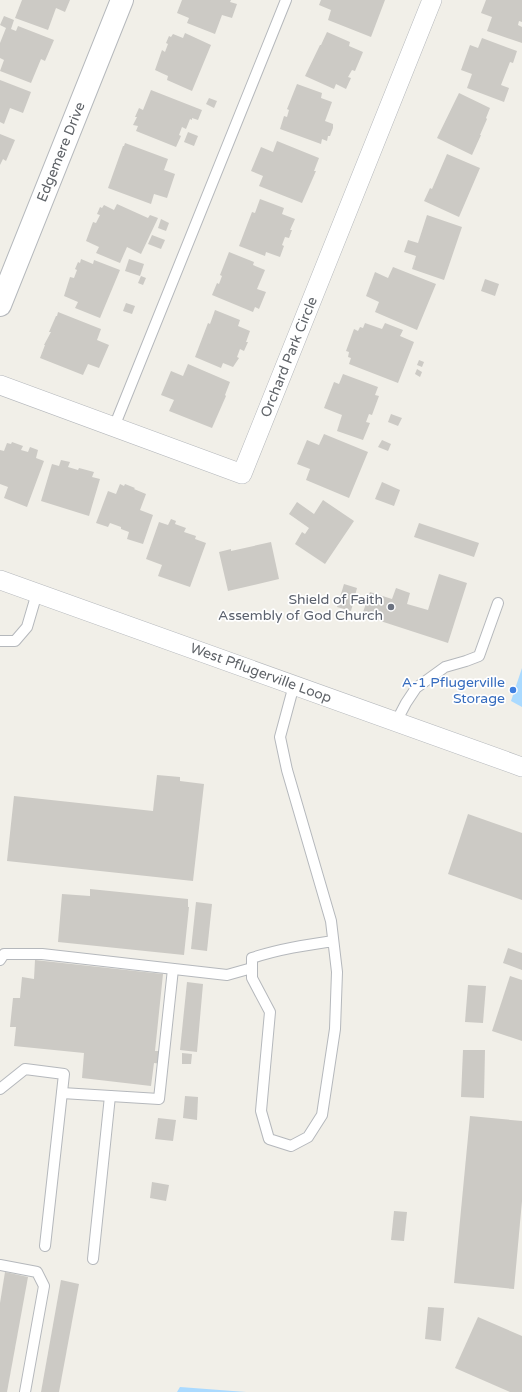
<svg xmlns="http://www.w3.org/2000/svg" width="522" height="1392" font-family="'Varela Round',sans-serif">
  <rect width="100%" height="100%" fill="#f1efe8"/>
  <g fill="#aadaff">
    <path d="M522,668V707L511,701Z"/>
    <path d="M180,1387L246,1392H177Z"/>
  </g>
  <g fill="#cccac5">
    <path d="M22,0H70L65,12L56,8L48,30L15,18Z"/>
    <path d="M182,0H231L230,2L237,4L232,18L222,15L215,34L187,23L189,18L177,13Z"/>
    <path d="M321,0H385L371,37L328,20L331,10L319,5Z"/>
    <path d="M486,0H522V22L519,21L518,25L522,27V43L487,31L492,17L481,13Z"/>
    <path d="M4,16L14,20L11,29L16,31L18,26L54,40L45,61L41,59L31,83L0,71L4,60L0,58V43L6,28L0,25Z"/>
    <path d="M327,32L350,42L349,46L363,52L355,71L352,70L348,77L351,78L346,89L336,84L334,89L305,76L320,45H321Z"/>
    <path d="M185,33L211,45L192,91L167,80L168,76L155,70L162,50L165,52L168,44L166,43L169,36L171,37L173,34L183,38Z"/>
    <path d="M482,38L517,51L513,63L510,62L501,85L509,88L504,102L467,88L472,74L461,70L470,45L478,48Z"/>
    <path d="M0,80L31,92L23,113L10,108L4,124L0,122Z"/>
    <path d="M297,84L322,93L321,98L332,102L325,121L333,124V128L330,136H328L327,141L322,139L321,144L280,129L284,116L287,117L289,110L287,109Z"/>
    <path d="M151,90L202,110L198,120L192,118V120L190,119L186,129L182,127L179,135L181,136L176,147L136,131L138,126L133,125L137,117H135L139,108L143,110Z"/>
    <path d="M459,93L490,108L486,118L487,119L480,135H481L472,155L437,138Z"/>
    <path d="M209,98L217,101L214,108L206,104Z"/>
    <path d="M188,132L198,136L194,146L184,142Z"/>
    <path d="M0,134L15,140L6,161L3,159L0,165Z"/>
    <path d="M277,141L319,158L314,171H316L302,203L259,186L263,176L251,171L261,147L273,152Z"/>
    <path d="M125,143L168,159L164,170L175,174L167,198L154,194L151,204L108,188L123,146H124Z"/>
    <path d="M447,154L480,168L459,217L424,201L430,188L432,189Z"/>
    <path d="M260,199L284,208L282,214L295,219L290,230H292L289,238L285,237L282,245L284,246L280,257L266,252L265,256L239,246L252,212L255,213Z"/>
    <path d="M117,204L148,218L150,215L158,218L141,254L127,247L120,263L96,253L99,247L86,241L93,222L96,223L100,215L97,214L100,207L102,208L104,205L114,210Z"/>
    <path d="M427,215L462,227L444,280L412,269L416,256L404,252L408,240L418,243Z"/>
    <path d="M161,219L169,223L166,231L158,228Z"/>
    <path d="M152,235L165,240L161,249L148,244Z"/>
    <path d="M229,252L254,262L253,265L265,270L257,289L266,292L259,309L255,307L253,312L212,295L217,283L219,284L222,276L220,275Z"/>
    <path d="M81,259L93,264L94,260L120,270L100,318L75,308L78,302L64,296L70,277L74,278L77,270L75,269L78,262L80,263Z"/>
    <path d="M129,259L144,264L140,276L125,271Z"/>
    <path d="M393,267L436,284L417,330L375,312L379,302L366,296L375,272L388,278Z"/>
    <path d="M141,276L146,278L143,285L138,283Z"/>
    <path d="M485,279L499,284L495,296L481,291Z"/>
    <path d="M126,303L135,306L132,314L123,311Z"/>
    <path d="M215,310L240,320L238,326L250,331L246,342H248L244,351L240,349L237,357L239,358L233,367L223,363L221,368L195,357L208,323L210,324Z"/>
    <path d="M58,312L101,329L97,340L109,345L99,368L88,364L83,375L40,358L45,345H44L51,332H49L56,316H57Z"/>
    <path d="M365,323L382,329L385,323L403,330L400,336L414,342L398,383L349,364L351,358L348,357L349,352L346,351L354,329L358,331L360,327L363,328Z"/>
    <path d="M419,360L424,362L422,367L417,365Z"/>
    <path d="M188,364L230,382L225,395L226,396L212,428L169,411L174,400L161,395L171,371L183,376Z"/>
    <path d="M417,369L422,372L420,377L415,374Z"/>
    <path d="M343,374L378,387L375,395L379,396L372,415L369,414L366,422L370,423L363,440L337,431L342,415L324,408L334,382L339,384Z"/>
    <path d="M391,414L402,418L398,426L388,422Z"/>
    <path d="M324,434L368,452L349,498L306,480L310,469L297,464L307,440L319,445Z"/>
    <path d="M382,440L391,444L388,451L378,447Z"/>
    <path d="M12,442L23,446L21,450L28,452L30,447L38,450L36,458L44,461L27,507L4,498L8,487L0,484V450L4,451L7,443L11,444Z"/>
    <path d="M61,460L70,462L68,467L78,470L79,468L94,472L92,477L100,479L89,516L41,501L52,464L59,466Z"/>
    <path d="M382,482L400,490L394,506L375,499Z"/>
    <path d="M120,484L124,486L125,484L135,488L134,489L146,494L140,510L153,515L143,544L127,539L129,532L121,529V527L110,523L108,527L96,523L108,491L116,494Z"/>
    <path d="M323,500L354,521L325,564L295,544L302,532L305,534L309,528L289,514L297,502L314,514Z"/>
    <path d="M171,519L176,521L175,524L186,528L184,532L196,536L195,539L206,543L190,587L158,576L162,565L146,559L159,522L168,525Z"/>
    <path d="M419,523L479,543L474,557L414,537Z"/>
    <path d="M271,542L279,579L228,591L219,552L231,549V551Z"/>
    <path d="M439,574L467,583L448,643L362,615L370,592L392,599L396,588L410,593L407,604L428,610Z"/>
    <path d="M344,584L357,588L351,611L337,607Z"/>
    <path d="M157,775L180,777V781L204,784L193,881L7,861L14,796L153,811Z"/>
    <path d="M468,814L522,833V900L448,874Z"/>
    <path d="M90,889L188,899V907H189L184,955L58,942L62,894L90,896Z"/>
    <path d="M196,902L212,904L207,951L191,949Z"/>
    <path d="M508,948L522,953V970L503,963Z"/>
    <path d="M35,960L163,974L155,1051H163L162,1064L154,1063L151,1086L82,1078L84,1053L14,1046L16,1027H10L13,998H20L22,977L34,979Z"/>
    <path d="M510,976L522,980V1041L492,1031Z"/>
    <path d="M187,982L203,984L197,1052L180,1050Z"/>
    <path d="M468,985L486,986L483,1023L465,1022Z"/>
    <path d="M463,1050H485L484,1098L461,1097Z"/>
    <path d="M182,1053L192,1054L191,1064H182Z"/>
    <path d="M185,1096L198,1097L197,1120L183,1118Z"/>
    <path d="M470,1116L522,1121V1201L514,1289L454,1283Z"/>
    <path d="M158,1118L176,1120L173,1141L155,1139Z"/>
    <path d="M152,1182L169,1185L166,1201L150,1198Z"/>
    <path d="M394,1211L407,1212L404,1241L391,1240Z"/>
    <path d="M5,1272L28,1277L7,1392H0V1303Z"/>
    <path d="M61,1280L79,1284L59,1392H41Z"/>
    <path d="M428,1307L444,1308L441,1341L425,1339Z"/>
    <path d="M478,1317L522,1336V1392H510L455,1368Z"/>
  </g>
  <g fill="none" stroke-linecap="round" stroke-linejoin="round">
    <g stroke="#b5b8bc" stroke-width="12">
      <g id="service">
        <path d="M114,427L286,0"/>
        <path d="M0,641H15L27,627L37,593"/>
        <path d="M294,685L280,737L287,770L331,921L337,972L335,1029L322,1115L308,1137L291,1146L269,1139L261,1111L270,1012L252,978V958C279,949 306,945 333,941"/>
        <path d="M396,722L406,703L416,688L445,667L466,661L479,656L498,603"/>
        <path d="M0,960L4,954H42L227,975L252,968"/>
        <path d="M0,1089L25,1069L64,1074L45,1246"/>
        <path d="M62,1093L159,1099L173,969"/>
        <path d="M93,1259L110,1096"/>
        <path d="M0,1265L37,1272L44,1286L25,1392"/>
      </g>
    </g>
    <g stroke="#b5b8bc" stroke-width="20">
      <g id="minor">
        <path d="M0,385L242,474L432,0"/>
        <path d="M0,580L522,767"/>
      </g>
    </g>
    <g stroke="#b5b8bc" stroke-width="24">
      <path id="tertiary" d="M0,305L122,0"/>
    </g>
    <use href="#service" stroke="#fff" stroke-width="10"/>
    <use href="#minor" stroke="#fff" stroke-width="19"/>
    <use href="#tertiary" stroke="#fff" stroke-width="22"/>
  </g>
  <circle fill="#6b7280" stroke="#fff" stroke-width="1.5" cx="391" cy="607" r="4"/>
  <circle fill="#3f7fe0" stroke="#fff" stroke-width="1.5" cx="513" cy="690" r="4"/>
  <g text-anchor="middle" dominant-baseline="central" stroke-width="3.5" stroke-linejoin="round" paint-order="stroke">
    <g font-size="14" fill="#5f6368" stroke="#fff">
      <text transform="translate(61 152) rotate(-68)">Edgemere Drive</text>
      <text transform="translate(289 357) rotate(-68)">Orchard Park Circle</text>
      <text transform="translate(261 673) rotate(20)">West Pflugerville Loop</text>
    </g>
    <g font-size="14" fill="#5b616d" stroke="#fff" text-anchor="end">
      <text x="383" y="599">Shield of Faith<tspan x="383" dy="16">Assembly of God Church</tspan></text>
    </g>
    <g font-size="14" fill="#366cbe" stroke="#fff" text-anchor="end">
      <text x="505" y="682">A-1 Pflugerville<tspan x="505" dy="16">Storage</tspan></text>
    </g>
  </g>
</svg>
